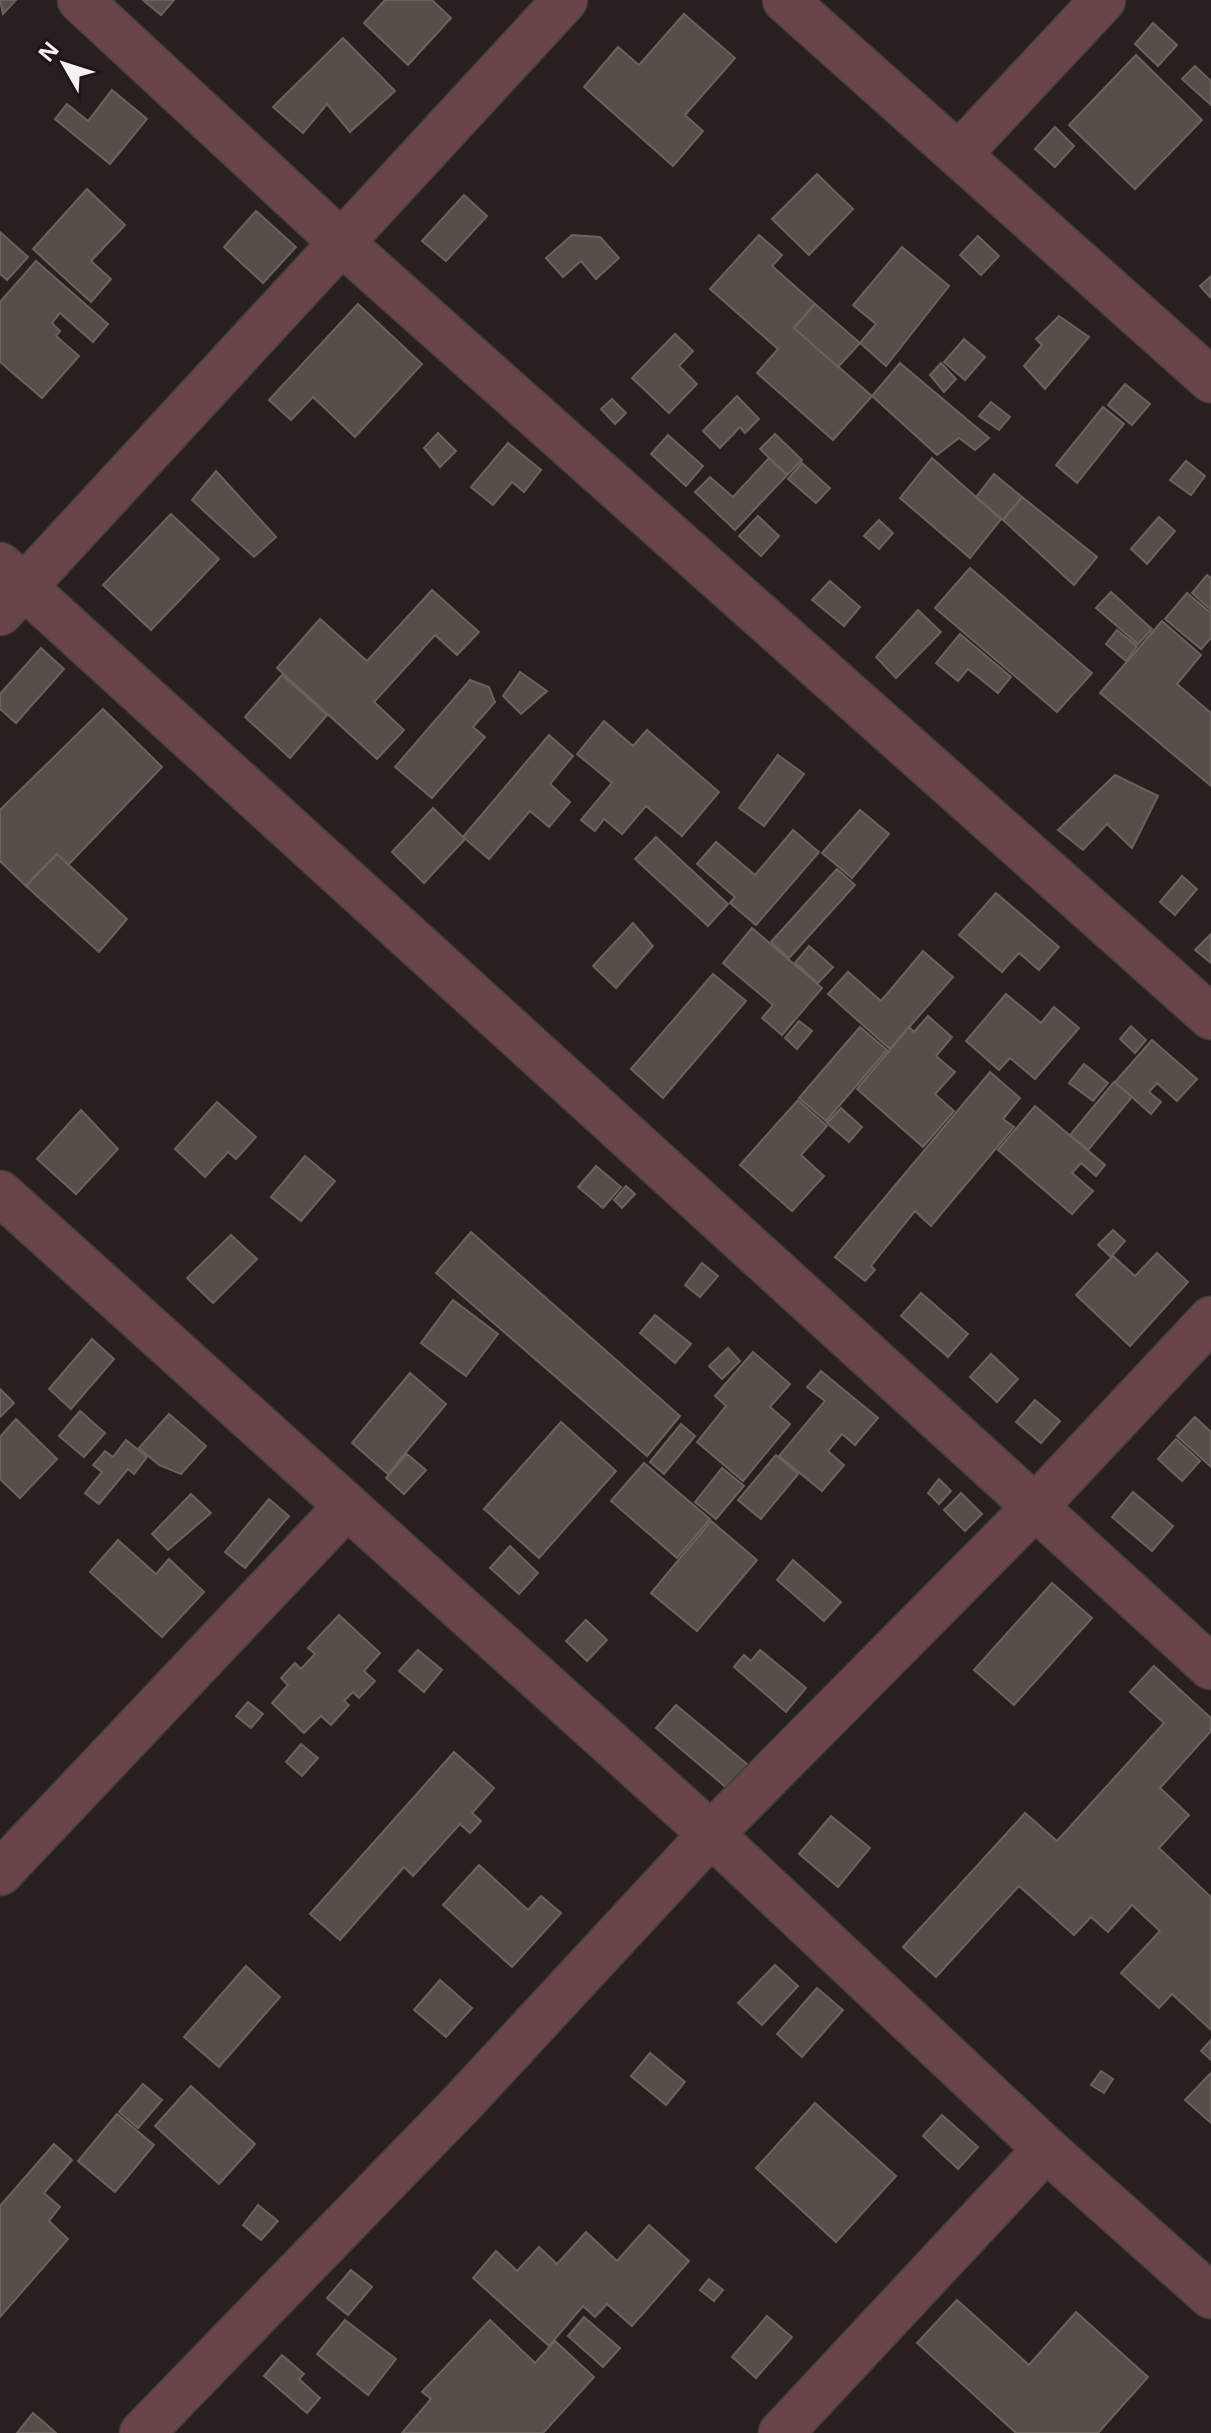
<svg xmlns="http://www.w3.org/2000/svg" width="1211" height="2433" font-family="'Open Sans',sans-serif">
  <rect width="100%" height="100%" fill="#28201e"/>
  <g fill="#554e49" stroke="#6a625d" stroke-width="2">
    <path d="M0,0H16L3,14Z"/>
    <path d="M143,0H174L161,15Z"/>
    <path d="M385,0H432L451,18L408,65L364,23Z"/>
    <path d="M684,14L735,58L685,115L703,131L673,166L584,87L618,47L639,65Z"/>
    <path d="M1153,23L1177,45L1158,66L1135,44Z"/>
    <path d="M343,38L395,91L350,132L327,104L303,133L273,107Z"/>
    <path d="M1136,55L1202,120L1135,189L1069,125Z"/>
    <path d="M1195,66L1211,81V105L1182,79Z"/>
    <path d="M112,90L147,119L110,164L55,119L67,104L88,121Z"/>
    <path d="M1055,127L1074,146L1055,167L1035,149Z"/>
    <path d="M817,174L853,209L809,255L772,219Z"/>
    <path d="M87,189L125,225L91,261L111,279L91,302L33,249Z"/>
    <path d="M464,195L487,216L446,261L422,241Z"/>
    <path d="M256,211L296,247L263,283L224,247Z"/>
    <path d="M0,232L28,257L7,280L0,274Z"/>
    <path d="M572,235L600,237L619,258L596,279L581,261L563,277L546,258Z"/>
    <path d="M759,235L782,255L772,266L815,304L794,328L872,396L833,440L757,373L778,349L710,289Z"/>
    <path d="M978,236L999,256L981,275L960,255Z"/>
    <path d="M902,247L949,286L886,366L860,343L876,324L853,305Z"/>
    <path d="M36,261L108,324L93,342L60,313L52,323L60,331L56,336L79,356L42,398L0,362V302Z"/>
    <path d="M1211,276V295L1210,297L1200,286Z"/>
    <path d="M358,304L422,364L355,437L313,397L291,420L269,400Z"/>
    <path d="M815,304L860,343L838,367L794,328Z"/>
    <path d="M1059,316L1089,337L1045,389L1024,366L1042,345L1036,339Z"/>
    <path d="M675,334L693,351L679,366L697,384L669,413L632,378Z"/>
    <path d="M964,339L985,357L965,380L944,362Z"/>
    <path d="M900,363L989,438L975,450L959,438L937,455L872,396Z"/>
    <path d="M941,363L956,379L944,392L930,375Z"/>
    <path d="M1125,384L1150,404L1132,425L1108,405Z"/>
    <path d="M737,396L759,419L745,433L740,427L720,448L703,431Z"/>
    <path d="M612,399L626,413L615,424L601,409Z"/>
    <path d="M991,402L1010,417L999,430L979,416Z"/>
    <path d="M1103,407L1124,424L1077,483L1056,465Z"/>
    <path d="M438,433L456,451L440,467L424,448Z"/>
    <path d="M775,434L802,460L787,475L760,449Z"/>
    <path d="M668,435L703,466L686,486L651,454Z"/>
    <path d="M508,443L541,470L524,492L512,482L493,505L471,487Z"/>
    <path d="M769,458L787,475L735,530L695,492L710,477L733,497Z"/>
    <path d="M932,458L1001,519L970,558L900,498Z"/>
    <path d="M1186,461L1205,476L1191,495L1170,480Z"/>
    <path d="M802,463L830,488L816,503L788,479Z"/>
    <path d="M216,471L276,537L254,557L192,500Z"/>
    <path d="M994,474L1022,497L1003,520L976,497Z"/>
    <path d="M1022,497L1097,557L1074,585L1003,520Z"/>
    <path d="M171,514L219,559L151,630L103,585Z"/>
    <path d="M758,516L779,536L761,556L739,536Z"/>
    <path d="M1159,517L1175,531L1147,564L1131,549Z"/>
    <path d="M879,520L893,533L879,549L864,536Z"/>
    <path d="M970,568L1092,673L1057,712L935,608Z"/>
    <path d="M1207,575L1211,578V610L1192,593Z"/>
    <path d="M830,581L860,607L844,626L812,600Z"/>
    <path d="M432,590L479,632L457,655L435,635L374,702L404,730L377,759L277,668L320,619L367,661Z"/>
    <path d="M1111,592L1152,629L1138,644L1096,608Z"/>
    <path d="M1187,593L1211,613V638L1201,649L1165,619Z"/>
    <path d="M918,610L941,632L896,678L876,657Z"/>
    <path d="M1162,621L1201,655L1177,684L1211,713V786L1100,693Z"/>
    <path d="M1117,630L1137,646L1126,661L1106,644Z"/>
    <path d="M960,634L1011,677L998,693L968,669L958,681L936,663Z"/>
    <path d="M41,648L64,669L16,723L0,709V694Z"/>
    <path d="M520,672L547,691L521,714L503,696Z"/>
    <path d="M282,675L327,715L290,758L245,717Z"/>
    <path d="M470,680L489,687L495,702L473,727L485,737L432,798L395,767Z"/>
    <path d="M103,709L162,767L68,865L57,854L26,886L0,861V810Z"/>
    <path d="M604,721L633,746L647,730L719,792L682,836L646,806L622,834L604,819L595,831L581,820L612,783L577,754Z"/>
    <path d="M549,735L573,756L550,784L570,802L549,827L530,811L489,859L463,837Z"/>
    <path d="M778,755L804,774L764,826L739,808Z"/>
    <path d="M1115,775L1158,796L1132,848L1107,824L1083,850L1058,830Z"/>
    <path d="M433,808L465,839L424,883L392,852Z"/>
    <path d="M860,810L889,834L852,878L822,853Z"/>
    <path d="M793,830L819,852L756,925L730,903L735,897L697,864L716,842L755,875Z"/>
    <path d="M656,837L728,904L708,926L635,859Z"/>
    <path d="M57,854L127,919L99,952L26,886Z"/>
    <path d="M837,869L855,885L789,958L771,942Z"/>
    <path d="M1182,876L1197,889L1175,915L1160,902Z"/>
    <path d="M996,893L1059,947L1039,970L1019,953L1002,972L959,935Z"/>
    <path d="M633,923L653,946L616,988L593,966Z"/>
    <path d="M752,928L822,988L782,1035L762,1018L773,1005L723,963Z"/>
    <path d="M1211,934V963L1195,950Z"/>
    <path d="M809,946L833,967L818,983L795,963Z"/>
    <path d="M923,951L953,977L890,1049L828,994L848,972L881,1001Z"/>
    <path d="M713,974L746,1001L663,1098L631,1069Z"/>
    <path d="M1006,994L1041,1023L1054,1007L1079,1028L1035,1079L1010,1058L999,1070L966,1041Z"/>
    <path d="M928,1016L952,1037L936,1056L955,1072L935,1094L954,1111L923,1147L857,1089L909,1027L914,1032Z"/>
    <path d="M799,1021L812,1031L797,1049L785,1038Z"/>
    <path d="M1131,1026L1146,1040L1135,1053L1120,1039Z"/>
    <path d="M860,1027L887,1050L826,1121L799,1098Z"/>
    <path d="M1152,1040L1197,1079L1177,1101L1157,1083L1149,1092L1161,1102L1151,1114L1115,1082Z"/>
    <path d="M1084,1064L1108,1083L1093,1101L1069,1083Z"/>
    <path d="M990,1072L1020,1098L1003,1119L1014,1127L931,1226L915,1211L871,1266L875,1270L865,1281L835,1257Z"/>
    <path d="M1114,1082L1132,1097L1088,1150L1070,1135Z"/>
    <path d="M798,1100L827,1126L801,1155L824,1176L792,1211L740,1165Z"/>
    <path d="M217,1102L256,1137L236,1159L228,1152L205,1177L175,1149Z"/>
    <path d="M1035,1106L1105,1165L1096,1176L1081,1163L1072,1173L1093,1191L1072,1214L998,1150Z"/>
    <path d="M841,1108L862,1127L849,1142L827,1123Z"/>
    <path d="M81,1110L118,1149L76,1194L37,1159Z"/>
    <path d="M305,1156L335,1181L301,1221L271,1197Z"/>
    <path d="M596,1166L621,1187L603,1208L578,1187Z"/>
    <path d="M626,1186L635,1194L622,1208L614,1200Z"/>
    <path d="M1113,1230L1125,1241L1111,1257L1098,1245Z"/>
    <path d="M471,1232L680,1416L647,1456L436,1273Z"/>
    <path d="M231,1235L257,1259L213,1303L187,1278Z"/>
    <path d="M1157,1253L1188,1282L1130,1346L1076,1295L1113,1256L1135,1276Z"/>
    <path d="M702,1263L718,1276L700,1297L685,1285Z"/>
    <path d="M921,1293L968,1334L948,1357L901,1316Z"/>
    <path d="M453,1300L498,1334L466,1376L421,1343Z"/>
    <path d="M655,1315L691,1344L675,1363L640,1333Z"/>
    <path d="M92,1339L114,1359L71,1409L49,1389Z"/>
    <path d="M728,1348L740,1361L722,1379L709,1366Z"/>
    <path d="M753,1352L790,1384L770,1407L790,1424L743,1481L697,1442L726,1406L715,1396Z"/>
    <path d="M991,1354L1018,1379L997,1402L970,1377Z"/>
    <path d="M821,1371L878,1418L855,1445L842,1434L828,1451L844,1465L822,1491L779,1456L825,1401L807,1387Z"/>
    <path d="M410,1373L446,1404L388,1474L352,1443Z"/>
    <path d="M0,1389L14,1403L0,1417Z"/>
    <path d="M1035,1400L1060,1421L1041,1443L1016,1422Z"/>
    <path d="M80,1411L105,1433L84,1457L59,1436Z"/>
    <path d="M169,1414L206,1446L181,1474L159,1465L139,1448Z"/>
    <path d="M1195,1417L1211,1432V1467L1177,1436Z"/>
    <path d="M16,1419L57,1459L20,1498L0,1479V1437Z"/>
    <path d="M561,1422L616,1471L539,1558L484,1509Z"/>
    <path d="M681,1424L695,1436L664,1474L650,1462Z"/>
    <path d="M1176,1439L1200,1461L1182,1481L1158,1459Z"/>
    <path d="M126,1440L147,1457L134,1474L128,1469L99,1504L85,1493L102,1472L93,1465L105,1451L113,1457Z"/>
    <path d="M407,1454L426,1470L404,1494L386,1478Z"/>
    <path d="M776,1455L798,1474L761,1519L738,1500Z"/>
    <path d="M644,1463L710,1519L677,1558L611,1501Z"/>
    <path d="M722,1468L744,1486L716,1519L695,1502Z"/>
    <path d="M939,1479L951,1491L939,1504L928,1493Z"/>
    <path d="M1133,1492L1173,1526L1152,1551L1112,1517Z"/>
    <path d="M961,1493L982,1514L965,1531L944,1510Z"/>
    <path d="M191,1494L211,1513L168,1550L152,1534Z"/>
    <path d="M269,1499L289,1516L245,1568L225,1552Z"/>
    <path d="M711,1521L757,1560L697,1631L651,1593Z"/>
    <path d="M118,1540L156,1574L169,1559L204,1592L162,1637L90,1572Z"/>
    <path d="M510,1546L538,1573L519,1594L490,1568Z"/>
    <path d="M793,1560L841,1602L824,1621L777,1580Z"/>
    <path d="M1052,1583L1092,1618L1014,1705L974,1670Z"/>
    <path d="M339,1615L380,1653L364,1671L375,1681L359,1698L353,1692L344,1701L349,1705L331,1725L321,1716L304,1733L272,1703L288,1685L281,1678L295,1663L301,1669L315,1654L308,1648Z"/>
    <path d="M586,1620L607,1640L587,1661L566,1641Z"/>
    <path d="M418,1650L442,1670L424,1692L399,1671Z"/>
    <path d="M760,1650L806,1688L786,1712L734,1667L744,1655L751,1661Z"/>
    <path d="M1154,1666L1211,1718V1731L1160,1788L1189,1815L1159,1848L1211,1897V2030L1172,1994L1159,2008L1121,1973L1160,1931L1132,1905L1108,1932L1091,1917L1074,1935L1019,1886L936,1977L903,1947L1025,1813L1057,1841L1164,1723L1130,1692Z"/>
    <path d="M248,1702L263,1714L251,1728L236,1716Z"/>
    <path d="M676,1705L748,1765L728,1789L656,1728Z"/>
    <path d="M301,1744L318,1758L302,1776L286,1762Z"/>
    <path d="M454,1752L494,1788L472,1813L481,1821L470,1833L460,1824L413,1876L404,1867L340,1940L310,1914Z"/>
    <path d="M831,1816L870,1848L838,1887L799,1854Z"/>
    <path d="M479,1865L528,1910L541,1896L561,1913L512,1967L443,1905Z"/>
    <path d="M775,1965L798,1986L762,2025L738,2003Z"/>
    <path d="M246,1966L280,1997L219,2067L184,2037Z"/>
    <path d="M440,1980L472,2008L446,2037L414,2010Z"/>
    <path d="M817,1988L843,2010L802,2057L777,2034Z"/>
    <path d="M1211,2040V2060L1201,2051Z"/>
    <path d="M650,2053L685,2082L666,2105L631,2076Z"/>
    <path d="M1101,2071L1113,2079L1104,2093L1091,2085Z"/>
    <path d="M1211,2073V2123L1185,2100Z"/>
    <path d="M143,2084L162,2100L138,2128L119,2112Z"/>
    <path d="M191,2086L255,2144L219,2184L155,2126Z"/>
    <path d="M815,2103L896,2176L836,2242L756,2168Z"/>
    <path d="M117,2114L154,2145L115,2192L78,2161Z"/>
    <path d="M942,2115L978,2147L958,2169L923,2136Z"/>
    <path d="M54,2144L72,2160L44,2193L60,2207L49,2221L68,2239L0,2317V2206Z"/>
    <path d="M258,2205L278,2221L261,2240L243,2225Z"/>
    <path d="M649,2225L689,2261L632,2326L607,2304L595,2317L583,2306L549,2346L473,2278L496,2251L517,2271L539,2247L557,2264L586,2232L617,2261Z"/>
    <path d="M351,2270L372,2287L348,2315L327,2298Z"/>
    <path d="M709,2279L723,2290L714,2301L700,2290Z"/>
    <path d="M957,2300L1029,2365L1076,2312L1148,2377L1098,2433H1016L917,2343Z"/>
    <path d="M767,2316L792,2337L756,2378L732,2357Z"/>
    <path d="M584,2317L620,2348L603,2367L568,2336Z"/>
    <path d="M345,2320L396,2359L368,2395L317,2354Z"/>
    <path d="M490,2320L535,2363L555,2341L594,2377L543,2433H402L431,2399L422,2392Z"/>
    <path d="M282,2355L304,2374L299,2379L320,2398L307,2413L264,2376Z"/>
    <path d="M33,2413L56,2433H17Z"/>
  </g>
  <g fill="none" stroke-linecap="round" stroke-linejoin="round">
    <g stroke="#453d3b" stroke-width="47">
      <g id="minor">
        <path d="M80,0L342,243L1211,1017"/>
        <path d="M785,0L1211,380"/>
        <path d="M960,153L1103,0"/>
        <path d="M0,565L1211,1667"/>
        <path d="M0,613L565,0"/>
        <path d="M0,1193L711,1834L1046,2149L1211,2296"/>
        <path d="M0,1873L347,1506"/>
        <path d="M142,2433L463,2102L711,1834L1035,1507L1211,1319"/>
        <path d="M781,2433L1046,2149"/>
      </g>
    </g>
    <use href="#minor" stroke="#694549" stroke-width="44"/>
  </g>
  <g transform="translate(64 64) rotate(309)" stroke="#1e1715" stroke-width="6" paint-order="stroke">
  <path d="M0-6L14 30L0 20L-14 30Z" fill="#f6f1ef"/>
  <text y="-12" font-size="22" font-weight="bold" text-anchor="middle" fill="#f6f1ef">N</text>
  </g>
</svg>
